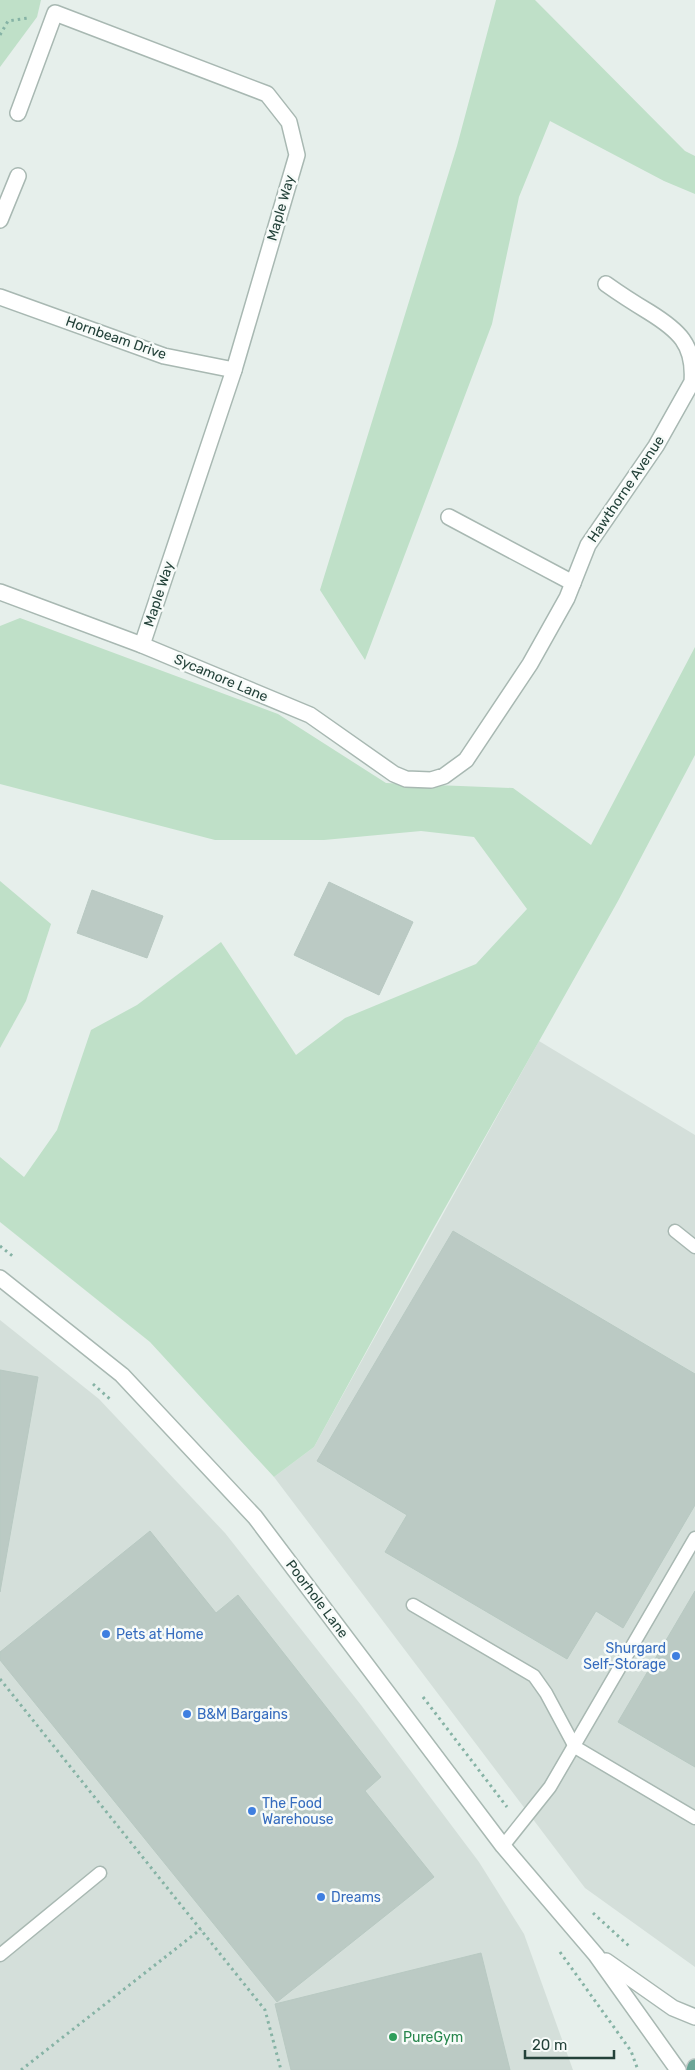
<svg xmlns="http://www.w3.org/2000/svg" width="695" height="2070" font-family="Rubik,sans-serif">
  <rect width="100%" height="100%" fill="#e6efeb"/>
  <g fill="#d4dfda">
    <path d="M539,1041L695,1135V1967L585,1888L274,1477L314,1447Z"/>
    <path d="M0,1320L99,1399L225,1533L361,1705L479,1862L524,1934L573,2070H0Z"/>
  </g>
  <g fill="#bfe0c8">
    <path d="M0,0H41L37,17L0,67Z"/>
    <path d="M496,0H535L685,151L695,156V194L664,181L550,121L519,197L492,324L365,660L320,590L457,146Z"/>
    <path d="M20,618L278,714L386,783L513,788L591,845L695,647V755L618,901L432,1231L314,1447L274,1477L150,1342L0,1222V1157L24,1177L57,1130L91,1030L137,1005L221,942L296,1055L345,1018L476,964L527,909L474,837L421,831L324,840H215L0,784V626Z"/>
    <path d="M0,881L51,924L26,1001L0,1048Z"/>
  </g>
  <g fill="#bbcac4" stroke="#b8c9c2">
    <path d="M329,882L413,922L379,995L294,955Z"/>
    <path d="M92,890L163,916L147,958L77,933Z"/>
    <path d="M453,1231L695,1374V1505L623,1628L596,1611L567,1659L385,1552L407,1515L317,1461Z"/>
    <path d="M0,1370L38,1377L0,1592Z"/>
    <path d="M150,1531L216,1613L238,1595L381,1777L365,1791L434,1877L277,2002L0,1660V1652Z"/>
    <path d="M695,1591V1767L618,1722Z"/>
    <path d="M481,1953L510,2070H291L275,2004Z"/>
  </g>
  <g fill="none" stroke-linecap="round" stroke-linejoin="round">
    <g stroke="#a8b8b2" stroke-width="15">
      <g id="service">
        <path d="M675,1231L695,1247"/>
        <path d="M413,1605L534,1676L546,1693L575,1747L695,1818"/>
        <path d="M503,1846L550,1787L695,1538"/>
        <path d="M0,1955L100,1873"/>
      </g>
    </g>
    <g stroke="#a8b8b2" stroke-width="18">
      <g id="minor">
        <path d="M18,113L55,13L267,94L289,122L297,155L234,370L142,645"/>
        <path d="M0,220L18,176"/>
        <path d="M0,297L164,356L234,370"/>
        <path d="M449,517L573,583"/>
        <path d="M0,592L142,645L310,715L394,774L406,779L431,780L444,776L466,760L530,664L567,598L588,545L656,446L692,382C695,344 678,330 649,312C634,303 620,294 606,284"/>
      </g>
    </g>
    <g stroke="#a8b8b2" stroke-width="18">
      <g id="tertiary">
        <path d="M0,1278L122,1375L255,1517L503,1846L596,1955L678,2070"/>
        <path d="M606,1961L673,2008L695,2017"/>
      </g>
    </g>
    <g stroke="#c2cac8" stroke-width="18">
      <path id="primary" d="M694,2070L695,2067"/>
    </g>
    <g stroke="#86b3a5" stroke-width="3" stroke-dasharray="2.5 4" stroke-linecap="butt">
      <path d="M0,35L8,21L28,18"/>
      <path d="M0,1246L15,1258"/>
      <path d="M93,1384L111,1400"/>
      <path d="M0,1679L265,2010L281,2070"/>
      <path d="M423,1697L507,1807"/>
      <path d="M593,1913L629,1946"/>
      <path d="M560,1952L631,2051L638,2070"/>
      <path d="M21,2070L201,1929"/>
    </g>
    <use href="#service" stroke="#fff" stroke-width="12"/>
    <use href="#minor" stroke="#fff" stroke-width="15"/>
    <use href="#tertiary" stroke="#fff" stroke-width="15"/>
    <use href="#primary" stroke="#6aa596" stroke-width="15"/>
  </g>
  <g fill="#3f7fe0" stroke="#f7fbf9" stroke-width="2">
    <circle cx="106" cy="1634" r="5"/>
    <circle cx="676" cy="1656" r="5"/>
    <circle cx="187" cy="1714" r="5"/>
    <circle cx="252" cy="1811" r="5"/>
    <circle cx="321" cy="1897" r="5"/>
  </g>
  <circle fill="#2e9e5b" stroke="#f7fbf9" stroke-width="2" cx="393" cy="2037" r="5"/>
  <g text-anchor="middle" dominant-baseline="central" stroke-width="5" stroke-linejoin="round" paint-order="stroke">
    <g font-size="14" fill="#24423a" stroke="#f7fbf9">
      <text transform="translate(281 208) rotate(-74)">Maple Way</text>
      <text transform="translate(116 338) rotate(19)">Hornbeam Drive</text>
      <text transform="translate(626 489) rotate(-56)">Hawthorne Avenue</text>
      <text transform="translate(159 594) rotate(-72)">Maple Way</text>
      <text transform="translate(221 678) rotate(23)">Sycamore Lane</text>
      <text transform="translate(317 1599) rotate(53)">Poorhole Lane</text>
    </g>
    <g font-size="14" fill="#366cbe" stroke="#f7fbf9" text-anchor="start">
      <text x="116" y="1634">Pets at Home</text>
      <text x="666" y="1648" text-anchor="end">Shurgard<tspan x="666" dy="16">Self-Storage</tspan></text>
      <text x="197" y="1714">B&amp;M Bargains</text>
      <text x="262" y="1803">The Food<tspan x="262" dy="16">Warehouse</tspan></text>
      <text x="331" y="1897">Dreams</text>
    </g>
    <g font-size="14" fill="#27864d" stroke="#f7fbf9" text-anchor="start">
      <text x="403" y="2037">PureGym</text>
    </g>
  </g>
  <path d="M525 2050v8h89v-8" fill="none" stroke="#24423a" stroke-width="2.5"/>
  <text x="532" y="2050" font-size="15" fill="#24423a" stroke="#f7fbf9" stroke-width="4" paint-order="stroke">20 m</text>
</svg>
